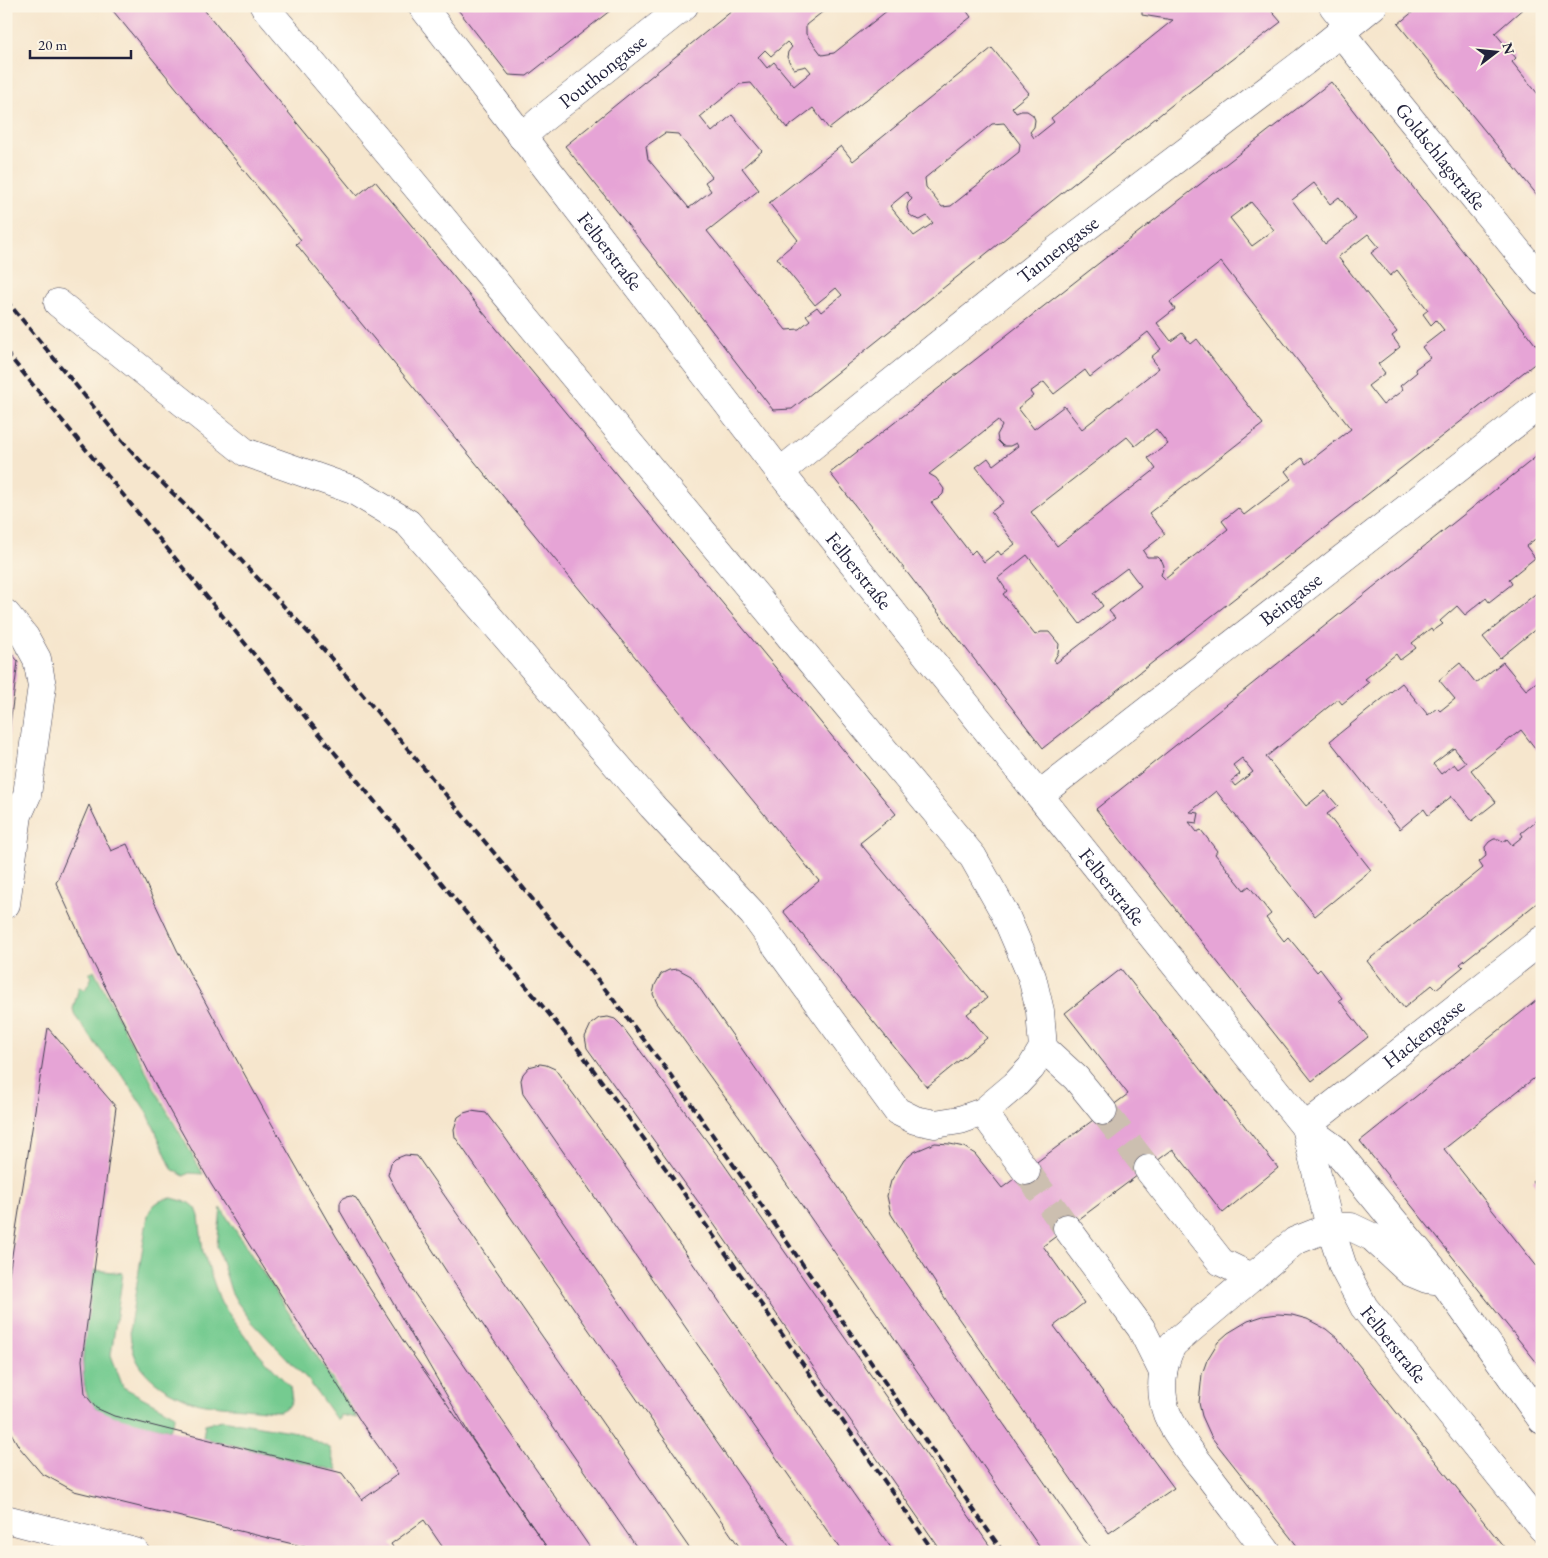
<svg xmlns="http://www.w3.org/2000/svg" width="1548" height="1558" font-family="'EB Garamond',serif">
  <rect width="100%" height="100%" fill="#fcf5e5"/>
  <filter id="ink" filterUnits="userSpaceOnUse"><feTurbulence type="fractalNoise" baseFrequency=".02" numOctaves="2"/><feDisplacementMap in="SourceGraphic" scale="10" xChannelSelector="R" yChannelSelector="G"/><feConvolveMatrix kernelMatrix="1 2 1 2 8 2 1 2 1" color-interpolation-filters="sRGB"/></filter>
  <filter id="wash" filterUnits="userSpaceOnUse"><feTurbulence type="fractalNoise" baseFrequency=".0096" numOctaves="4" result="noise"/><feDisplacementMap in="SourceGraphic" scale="20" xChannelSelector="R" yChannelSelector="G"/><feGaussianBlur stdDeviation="1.12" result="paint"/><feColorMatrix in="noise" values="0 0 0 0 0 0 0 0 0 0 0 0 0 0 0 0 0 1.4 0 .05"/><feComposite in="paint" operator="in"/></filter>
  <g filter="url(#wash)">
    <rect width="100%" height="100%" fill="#f6e6cd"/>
    <g fill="#75cb90" stroke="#4c7666">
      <path d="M94,970L157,1093L203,1174L189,1173L184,1176L172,1169L148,1114L123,1076L101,1051L75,1016L73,1009L79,987L85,990L92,977L89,974Z"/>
      <path d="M172,1198L190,1203L196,1208L199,1216L203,1252L221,1303L254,1348L290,1387L292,1400L289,1406L280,1411H275C248,1408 220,1407 194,1402C186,1400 177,1395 169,1391C142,1375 130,1358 130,1326L148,1215C152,1204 160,1199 172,1198Z"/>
      <path d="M221,1208L357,1418L340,1415L339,1419H336L309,1381L252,1322L237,1302L231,1291L217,1246Z"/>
      <path d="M94,1270L123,1273L111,1355L123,1387L175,1415L170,1430C151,1425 111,1419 96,1408C70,1389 90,1300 94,1270Z"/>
      <path d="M222,1420L297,1432L330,1448L338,1471L203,1438L205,1424Z"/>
    </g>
    <g id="blocks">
      <g fill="#e6a4d6" fill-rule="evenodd">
        <path d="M109,6H201L357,196L375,181L896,814L860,843L987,998L967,1014L987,1038L927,1087L783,911L819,881L296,244L301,240Z"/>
        <path d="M455,6H616L527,76L509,75Z"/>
        <path d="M738,6H830L806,25V34L822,55L834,53L893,6H963L971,17L829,129L813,108L787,128L751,83L740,84L700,117L712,132L732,115L762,151L742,168L759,190L707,231L786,330L799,329L810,320L806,315L817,307L821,312L842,295L836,288L815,305L777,258L798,240L769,203L841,146L853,161L992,48L1029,93L1012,107L1016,113L1021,111H1027L1033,115L1035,120L1034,127L1030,132L1034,138L1054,122L1051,118L1173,20L1142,15V6H1267L1281,22L1172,105L792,409L773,410L702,318L565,146ZM787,42L792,47L788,52L787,57L790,63L794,69L806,66L811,72L794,86L774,62L767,68L758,57L765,50L771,56ZM1004,123L1020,144L1019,152L951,206L942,207L926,187L925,178L992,124ZM665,133L678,134L712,177L705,182L711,191L689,208L648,159L646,146ZM907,192L912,199L908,203L907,208L909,214L914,218L920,220L927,216L933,223L914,236L890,206Z"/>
        <path d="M1420,6H1526L1495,33L1516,58L1512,62L1542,99V201L1398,24Z"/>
        <path d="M1331,82L1542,353V358L1043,748L830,473ZM1314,183L1330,204L1339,197L1356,219L1325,244L1292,200ZM1251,202L1274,230L1252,246L1230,218ZM1368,234L1379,247L1371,253L1390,276L1397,270L1428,310L1423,314L1431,325L1436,320L1444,330L1422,347L1430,358L1415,369L1417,372L1400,386L1403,390L1383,405L1368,386L1385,373L1378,364L1400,347L1392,336L1397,332L1338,257ZM1221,262L1351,429L1306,464L1302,458L1285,471L1291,479L1244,515L1238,508L1222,521L1228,529L1165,579L1161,575L1164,566L1162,561L1158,557H1147L1143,551L1165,534L1149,513L1263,424L1197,339L1191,344L1182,333L1171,341L1157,323L1175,309L1170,302ZM1148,332L1161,349L1151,357L1159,368L1082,429L1064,406L1034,429L1018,408L1033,396L1030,392L1044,382L1054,394L1085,370L1090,377ZM998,420L1002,426L997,435L998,441L1003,446H1010L1016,443L1018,446L993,465L988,458L976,467L1004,502L991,512L1015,544L1001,555L998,551L984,562L975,550L971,554L931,502L938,499L943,494L944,489L936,478L929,474ZM1156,429L1168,444L1148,458L1156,469L1057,546L1031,512L1127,437L1135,446ZM1027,555L1080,624L1103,606L1094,593L1127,568L1141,586L1109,611L1115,618L1056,663L1054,660L1058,653L1059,644L1049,632H1041L1035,635L1003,594L1007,591L998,578Z"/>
        <path d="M1542,452V534L1526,546L1535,558L1509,579L1512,584L1489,602L1486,598L1465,615L1457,606L1440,621L1443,624L1433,631L1431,628L1412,643L1416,648L1400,660L1396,654L1365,679L1369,682L1342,704L1338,699L1266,757L1306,806L1325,791L1338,806L1327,814L1371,870L1315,916L1216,791L1190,812L1199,813L1197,823L1189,822L1197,832L1201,830L1217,851L1215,854L1244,890L1249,886L1271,914L1266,918L1284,941L1288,937L1317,972L1320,969L1342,998L1339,1000L1368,1037L1312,1081L1096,809ZM1242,758L1253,772L1235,786L1231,781L1240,774L1233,765Z"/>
        <path d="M1540,590L1542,593V624L1500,658L1483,637Z"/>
        <path d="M6,647L18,661L7,748L6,747Z"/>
        <path d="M1503,662L1526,690L1542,678V757L1521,730L1471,770L1496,802L1472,821L1452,796L1428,815L1424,809L1400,829L1330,741L1402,683L1428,715L1437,708L1440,711L1455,699L1439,680L1460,663L1476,683ZM1454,748L1466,763L1458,769L1454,764L1441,774L1433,764Z"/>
        <path d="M89,805L111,851L127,844L177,950L265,1112L336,1236L402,1339L548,1549L471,1437L408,1329L340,1211V1203L342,1199L346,1197L351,1196L356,1198L410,1287L593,1552H446L424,1520L391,1544L396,1552H326L74,1491L41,1473L19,1447L6,1424V1293L48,1028L116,1107L82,1360L85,1394L96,1408L114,1416L342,1473L362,1500L398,1474L361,1422L211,1184L159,1092L90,957L56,883Z"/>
        <path d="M1542,816V899L1460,964L1463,967L1436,989L1432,985L1404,1008L1367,961L1483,868L1479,862L1486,856L1485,847L1489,842L1494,839H1499L1503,842L1507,839L1512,845L1523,836L1521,833Z"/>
        <path d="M678,969L691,976L1093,1552H1043L778,1171L657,1003L653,994L655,985L661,974L669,970Z"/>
        <path d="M1121,969L1278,1168L1223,1213L1173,1149L1043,1246L1084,1303L1054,1326L1174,1488L1109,1533L952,1309L891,1214L887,1196L891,1181L904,1160L914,1152L935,1143L950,1144L964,1147L975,1154L1002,1188L1128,1094L1065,1013Z"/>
        <path d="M1542,996V1072L1444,1149L1542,1273V1369L1360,1141Z"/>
        <path d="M608,1017L615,1019L622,1026L723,1163L994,1552H942L702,1207L587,1048L585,1037L591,1024L599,1018Z"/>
        <path d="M540,1064L546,1065L555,1069L599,1129L894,1552H842L523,1094L521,1080L523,1074L529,1067Z"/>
        <path d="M471,1111L486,1113L506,1139L793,1552H743L455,1137L454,1129L458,1117L464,1113Z"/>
        <path d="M405,1155L417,1156L692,1552H640L454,1283L410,1215L388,1175L391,1163L395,1159Z"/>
        <path d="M1542,1173V1194L1532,1181Z"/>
        <path d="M1278,1314L1292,1315L1307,1319L1326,1329L1337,1338L1508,1552H1302L1212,1438L1202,1416L1199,1403L1202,1374L1207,1360L1218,1342L1228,1333L1248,1321L1263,1316Z"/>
      </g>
    </g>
  </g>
  <g filter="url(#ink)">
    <use href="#blocks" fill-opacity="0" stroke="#423f51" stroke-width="1"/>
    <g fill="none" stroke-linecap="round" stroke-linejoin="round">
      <g stroke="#ccbfb0" stroke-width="28" stroke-dasharray="28 14" stroke-linecap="butt">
        <path d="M1103,1111L1148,1169"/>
        <path d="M1026,1171L1067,1228"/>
      </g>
      <g stroke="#423f51" stroke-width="29">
        <g id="minor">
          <path d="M1333,6L1349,26"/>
          <path id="s1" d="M1340,32L1542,281"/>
          <path id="s2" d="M522,137L541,120L684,6"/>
          <path d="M58,303L245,452L353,490L408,523L652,806L753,914L897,1111L915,1120L935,1124L960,1120L983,1112L1015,1085L1031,1068L1043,1048L1040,1011L1032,977L1004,912L973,857L400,167L264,6"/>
          <path id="s3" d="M780,472L1051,254L1304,62L1373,6"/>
          <path d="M6,614L25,637L37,659L42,686L27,795L18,815L6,904"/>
          <path id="s4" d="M1039,795L1542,403"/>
          <path d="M1043,1048L1076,1078L1103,1111"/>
          <path d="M983,1112L1026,1171"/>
          <path id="s5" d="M1305,1127L1542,940"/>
          <path d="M1148,1169L1221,1262L1252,1277"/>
          <path d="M1067,1228L1141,1328L1163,1372"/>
          <path d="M6,1519L135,1552"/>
          <path d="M1267,1552C1247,1525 1226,1499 1206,1472C1193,1456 1175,1433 1167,1414C1159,1392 1161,1364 1173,1344L1295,1241L1330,1227H1351L1372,1237L1410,1272L1427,1279L1443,1281"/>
        </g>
      </g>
      <g stroke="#423f51" stroke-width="29">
        <g id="major">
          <path id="s6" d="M422,6L780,472L1305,1127L1334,1148L1443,1281L1542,1420"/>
          <path id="s7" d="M1305,1127L1330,1227L1343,1267L1364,1307L1542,1528"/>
        </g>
      </g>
      <use href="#minor" stroke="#fff" stroke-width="28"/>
      <use href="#major" stroke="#fff" stroke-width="28"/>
      <g stroke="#22223b" stroke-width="4" stroke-dasharray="8 4" stroke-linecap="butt">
        <path d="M6,300L116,434L148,469L238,557L318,643L368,701L578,954L629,1020L675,1081L1003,1552"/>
        <path d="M6,352L581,1053L685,1195L934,1552"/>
      </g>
    </g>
  </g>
  <g text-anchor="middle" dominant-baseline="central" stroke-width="5" stroke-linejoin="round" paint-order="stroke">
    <g font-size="20" fill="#22223b" stroke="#fcf5e5">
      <text stroke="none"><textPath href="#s2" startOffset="104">Pouthongasse</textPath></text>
      <text stroke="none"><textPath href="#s1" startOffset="160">Goldschlagstraße</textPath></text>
      <text stroke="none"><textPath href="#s3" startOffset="356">Tannengasse</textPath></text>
      <text stroke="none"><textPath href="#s6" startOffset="309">Felberstraße</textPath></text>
      <text stroke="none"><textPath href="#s6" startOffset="714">Felberstraße</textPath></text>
      <text stroke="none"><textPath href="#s4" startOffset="319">Beingasse</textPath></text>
      <text stroke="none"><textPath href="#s6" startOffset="1119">Felberstraße</textPath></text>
      <text stroke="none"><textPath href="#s5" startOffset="151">Hackengasse</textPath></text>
      <text stroke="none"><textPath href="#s7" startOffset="238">Felberstraße</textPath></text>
    </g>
  </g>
  <rect width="1548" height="1558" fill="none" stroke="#fcf5e5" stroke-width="25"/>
  <g transform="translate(1496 52) rotate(74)" stroke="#fcf5e5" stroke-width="4" paint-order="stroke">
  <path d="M0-4L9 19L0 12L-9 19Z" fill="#22223b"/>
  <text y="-8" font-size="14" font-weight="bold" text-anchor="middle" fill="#22223b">N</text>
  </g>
  <path d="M30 50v8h101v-8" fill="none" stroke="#22223b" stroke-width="2.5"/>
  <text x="38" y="50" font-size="15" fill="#22223b" stroke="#fcf5e5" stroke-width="4" paint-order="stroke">20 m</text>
</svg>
